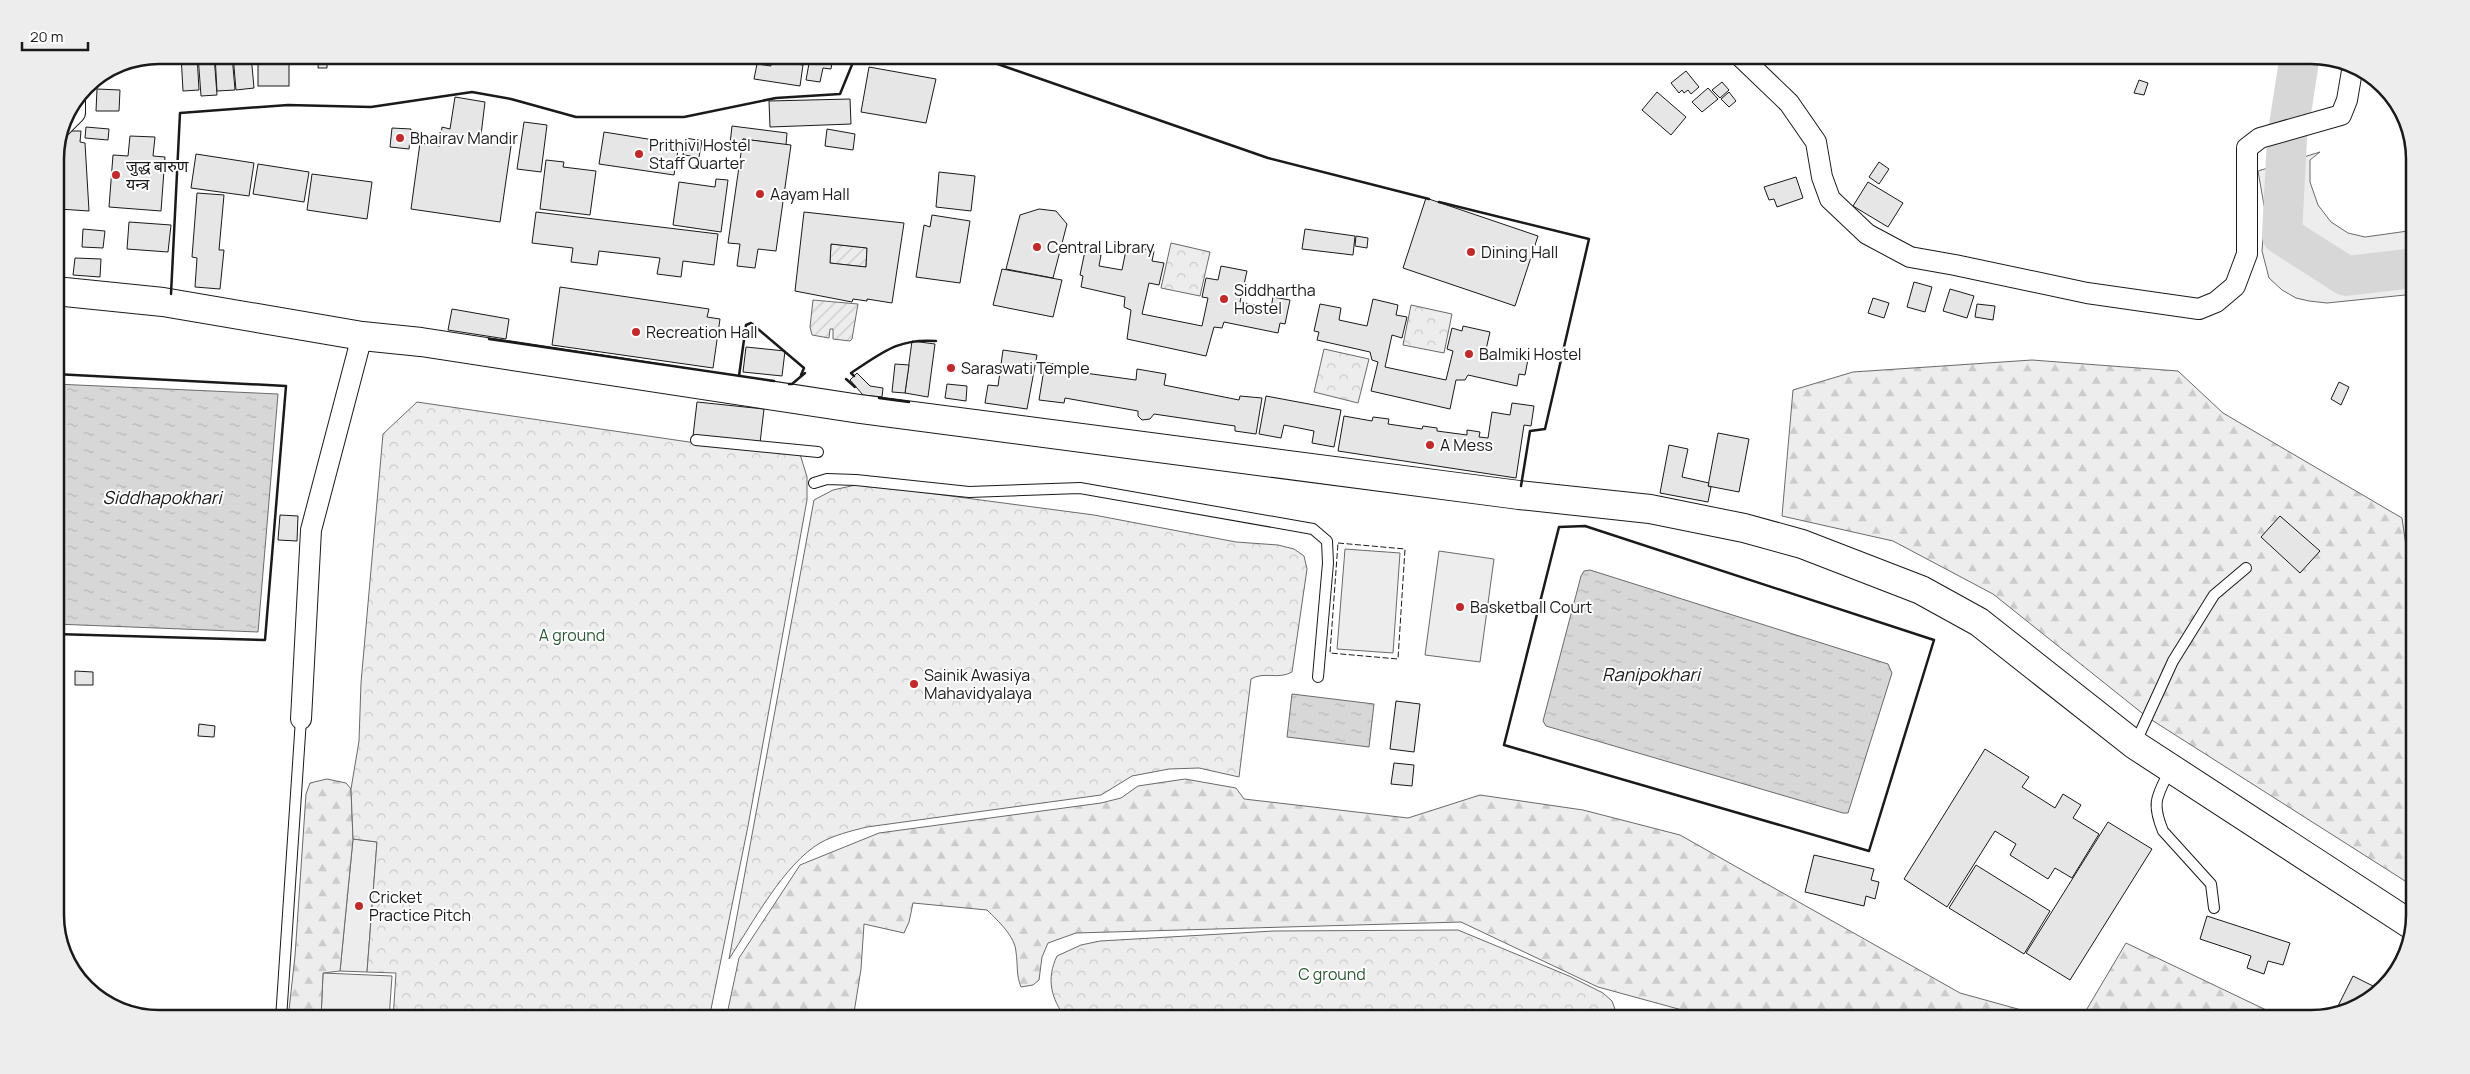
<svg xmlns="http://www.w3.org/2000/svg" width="2470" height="1074" font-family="Manrope,'Noto Sans Devanagari',sans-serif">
  <defs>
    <pattern id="forest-firs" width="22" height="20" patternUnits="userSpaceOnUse" patternTransform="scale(1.25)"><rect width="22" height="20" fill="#ededed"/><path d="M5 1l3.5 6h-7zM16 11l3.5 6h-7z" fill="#cbcbcb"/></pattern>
    <pattern id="park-crowns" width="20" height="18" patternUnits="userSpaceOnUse" patternTransform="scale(1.25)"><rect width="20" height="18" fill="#ededed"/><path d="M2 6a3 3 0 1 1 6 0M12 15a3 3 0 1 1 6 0" fill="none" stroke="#cbcbcb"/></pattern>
    <pattern id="garden-furrows" width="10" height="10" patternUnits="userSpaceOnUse" patternTransform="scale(1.25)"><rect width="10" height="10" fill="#ededed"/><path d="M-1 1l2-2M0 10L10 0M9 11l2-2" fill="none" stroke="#cbcbcb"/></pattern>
    <pattern id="water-ripples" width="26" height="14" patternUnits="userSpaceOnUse" patternTransform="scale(1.25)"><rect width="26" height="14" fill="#d7d7d7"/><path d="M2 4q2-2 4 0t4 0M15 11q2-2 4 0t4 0" fill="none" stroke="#b8b8b8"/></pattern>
  </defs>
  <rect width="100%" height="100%" fill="#fff"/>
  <g fill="#ededed" stroke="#6a6a6a">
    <path d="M2320,152L2310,160V182L2318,205L2331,222L2348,233L2365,237L2415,230V294L2327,303L2309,301L2296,298L2282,290L2269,278L2262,251L2265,211L2258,171Z"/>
    <path d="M1345,549L1400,553L1393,653L1337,649Z"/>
    <path d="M1439,551L1494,559L1480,662L1425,655Z"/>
    <path d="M353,839L377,842L367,972L340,971Z"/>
    <path d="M323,973L392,976L389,1019H321Z"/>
  </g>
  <g fill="url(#forest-firs)" stroke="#6a6a6a">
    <path d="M2032,360L2178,371L2223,413L2402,518L2415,608V873L2413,886L2147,717L1993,594L1893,541L1782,516L1793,390L1853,372Z"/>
    <path d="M327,779L346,783L351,789L353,839L340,971L323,973L321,1019H288L295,956L306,794L310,783Z"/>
    <path d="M1185,779L1236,788L1244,799L1408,818L1480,795L1583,810L1680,835L1960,993L2054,1019H1715L1598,987L1461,922L1076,933L1048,943L1042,957L1039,980L1033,985L1021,987C1016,975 1018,965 1016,952C1015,936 998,921 987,910L913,903L909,922L904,933L864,924L861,969L853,1019H726L739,958L800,865L879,833L1101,803L1121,798L1138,786Z"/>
    <path d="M2126,943L2285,1019H2081Z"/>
  </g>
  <g fill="url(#park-crowns)" stroke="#6a6a6a">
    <path d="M1171,243L1210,252L1200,296L1161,288Z"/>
    <path d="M1411,305L1452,314L1444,353L1403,345Z"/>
    <path d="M1324,349L1369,359L1358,403L1314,392Z"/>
    <path d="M417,402L689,442L800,454L807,477V500L748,826L709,1019H393L396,973L367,972L377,842L353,839L351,789L359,741L361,683L383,434Z"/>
    <path d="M860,484L1094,515L1236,542L1278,545L1294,549L1304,556L1307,569L1292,672C1278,680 1264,671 1251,679L1239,777L1199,768L1169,769L1132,776L1101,795L867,827C851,831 834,835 820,843C784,864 752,924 729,959L814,500L833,490Z"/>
    <path d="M1458,930L1569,976L1603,993L1612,1001L1616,1012L1608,1019H1066C1051,998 1046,979 1057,956L1081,945L1100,941L1274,931Z"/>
  </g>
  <g fill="url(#garden-furrows)" stroke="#6a6a6a">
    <path d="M831,244L867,248L866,267L830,263Z"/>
    <path d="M813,300L858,304L852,339L850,341L833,339V329H830L829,338L812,335L810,327Z"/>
  </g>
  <g fill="url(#water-ripples)" stroke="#6a6a6a">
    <path d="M55,384L278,394L258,632L55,624Z"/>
    <path d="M1590,570L1888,664L1892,673L1848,813H1843L1546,726L1543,721L1581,576L1584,571Z"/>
    <path d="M1292,694L1374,704L1369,747L1287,737Z"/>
  </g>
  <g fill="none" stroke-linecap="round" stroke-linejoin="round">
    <path stroke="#d7d7d7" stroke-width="40" d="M2300,55L2287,138L2282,235L2346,276L2415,268"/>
  </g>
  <g fill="#e6e6e6" stroke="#1a1a1a" fill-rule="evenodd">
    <path d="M181,55H197L199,90L183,91Z"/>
    <path d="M198,55H214L217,95L201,96Z"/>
    <path d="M215,55H232L235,90L217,91Z"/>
    <path d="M233,55H251L254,88L236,90Z"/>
    <rect x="258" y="55" width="31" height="31"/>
    <path d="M319,55H327V68H318Z"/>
    <path d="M800,55H833L831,69L823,68L820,82L806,80L810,58L800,57Z"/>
    <path d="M771,61L803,65L800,86L754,79L757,64L771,66Z"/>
    <path d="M869,67L936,79L926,123L861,112Z"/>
    <path d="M1686,71L1699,87L1691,94L1688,90L1684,93L1682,90L1679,93L1671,83Z"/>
    <path d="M2139,80L2148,83L2144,95L2134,93Z"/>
    <path d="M1722,82L1729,90L1720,98L1712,90Z"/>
    <path d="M1708,88L1718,99L1702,112L1692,102Z"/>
    <path d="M97,89L120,90L119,111H96Z"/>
    <path d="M1657,92L1686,117L1671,135L1642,110Z"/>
    <path d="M1729,92L1736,101L1729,107L1721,99Z"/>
    <path d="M455,97L485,102L481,135L512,139L500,222L411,209L420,143L440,146L442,127L450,129Z"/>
    <path d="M850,99L851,124L770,127L769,101Z"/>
    <path d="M524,122L547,125L541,172L517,169Z"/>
    <path d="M732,126L787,133L786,145L743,139L742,145L730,144Z"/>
    <path d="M86,127L109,129L108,140L85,138Z"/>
    <path d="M392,128L411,129L409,149L390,147Z"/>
    <path d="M827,129L855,134L853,150L825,146Z"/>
    <path d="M66,131H81L80,142L85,143L89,211L59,209Z"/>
    <path d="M604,132L679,144L674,175L599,164Z"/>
    <path d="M130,136L155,137L153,156L165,157L161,211L109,207L113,155L128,156Z"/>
    <path d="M686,138L702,141L699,157L683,155Z"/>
    <path d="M743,139L791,145L776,251L758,249L755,268L737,266L740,244L728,243Z"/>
    <path d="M196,154L254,163L249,196L191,188Z"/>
    <path d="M546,160L564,162L563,167L596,171L590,215L540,209Z"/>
    <path d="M1879,162L1889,169L1879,184L1869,177Z"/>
    <path d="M258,164L309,172L304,202L253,194Z"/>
    <path d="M939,172L975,176L971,211L936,207Z"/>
    <path d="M312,174L372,182L367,219L307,210Z"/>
    <path d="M1796,177L1803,198L1777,207L1774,199L1769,200L1764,187Z"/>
    <path d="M716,179L728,180L721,232L673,225L679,182L715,187Z"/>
    <path d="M1868,182L1903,203L1888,227L1853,206Z"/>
    <path d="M197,193L224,195L219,250H224L220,289L195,287L197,258L192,257Z"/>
    <path d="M1426,198L1538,236L1515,306L1403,268Z"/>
    <path d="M1039,209L1056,211L1067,224L1053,278L1006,269L1020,215Z"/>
    <path d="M536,212L718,234L714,265L683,261L681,277L657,274L660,258L599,251L597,265L571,262L573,248L532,243Z"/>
    <path d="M804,212L904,223L892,303L867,299V301L853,299L852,302L795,291ZM831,244L867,248L866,267L830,263Z"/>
    <path d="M932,215L970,221L960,283L916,277L924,225L930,227Z"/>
    <path d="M129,222L171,225L168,252L127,249Z"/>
    <path d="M83,229L105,231L103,248L82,247Z"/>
    <path d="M1305,229L1355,236L1353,255L1302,249Z"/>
    <path d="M1356,236L1368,238L1367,248L1355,246Z"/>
    <path d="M1127,245L1154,251L1152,261L1164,263L1159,285L1149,283L1142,314L1202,326L1208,298L1202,297L1206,278L1218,280L1221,266L1247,271L1240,302L1271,308L1273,297L1290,300L1285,324L1280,323L1278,333L1224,322L1222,328L1214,327L1206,356L1127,339L1131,310L1124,307L1125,297L1081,287L1083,276L1080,275L1085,251L1101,255L1099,266L1122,270Z"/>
    <path d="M75,258L101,259L100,277L73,275Z"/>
    <path d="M1002,269L1062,280L1053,317L993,305Z"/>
    <path d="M1914,282L1932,287L1925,312L1907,307Z"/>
    <path d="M560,287L709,309L707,317L720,319L713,368L552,345Z"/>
    <path d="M1950,289L1974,296L1967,318L1943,311Z"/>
    <path d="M1873,298L1889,303L1884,318L1868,313Z"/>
    <path d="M1373,299L1398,305L1396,315L1407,317L1402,338L1392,335L1385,367L1446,380L1453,351L1447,349L1452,328L1462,331L1463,326L1490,332L1485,354L1510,359L1512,351L1529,354L1525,375L1519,374L1517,386L1468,375L1465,380H1456L1450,409L1371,391L1378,362L1372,360L1370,352L1317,340L1319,332L1314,331L1320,304L1341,308L1339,320L1367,326Z"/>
    <path d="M1977,304L1995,306L1993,320L1975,317Z"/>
    <path d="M452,309L509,319L506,339L448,330Z"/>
    <path d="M912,341L935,344L928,397L905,393Z"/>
    <path d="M746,347L785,351L782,376L743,372Z"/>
    <path d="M1003,350L1037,355L1027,409L985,403L988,385L998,386Z"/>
    <path d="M1045,363L1070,365V371L1136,380L1137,369L1166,374L1164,385L1239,400L1240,396L1262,398L1256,434L1235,431V426L1154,414L1150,419L1142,420L1138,416V411L1065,398L1064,403L1039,400Z"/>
    <path d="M895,364L909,365L905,393L892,392Z"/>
    <path d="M857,373L870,386L883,388L882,397L863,395L850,380Z"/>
    <path d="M2339,382L2349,387L2341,405L2331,399Z"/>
    <path d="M947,384L967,386L966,401L945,398Z"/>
    <path d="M1266,396L1341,410L1334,447L1312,443L1314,431L1284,425L1281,438L1259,434Z"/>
    <path d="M697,402L764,409L760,443L693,436Z"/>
    <path d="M1512,403L1534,406L1531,426L1524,425L1516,478L1338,451L1344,416L1372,421L1373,417L1389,419L1388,424L1422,429L1423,426L1437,428V431L1467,435V430L1474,431L1480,432L1479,437L1488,438L1492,412L1510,415Z"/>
    <path d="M1718,433L1749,439L1739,492L1708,486Z"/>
    <path d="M1669,445L1688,449L1682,477L1709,483L1708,486L1711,487L1708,502L1660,493Z"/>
    <path d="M280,515L298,516L297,541L278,540Z"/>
    <path d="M2280,516L2320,551L2300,573L2261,537Z"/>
    <path d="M75,671L93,672V685H75Z"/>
    <path d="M1396,701L1420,704L1414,752L1390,749Z"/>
    <path d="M199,724L215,726L214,737L198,736Z"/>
    <path d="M1985,749L2029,777L2022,787L2055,808L2063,794L2081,805L2073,818L2099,834L2072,878L2055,868L2048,879L2010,855L2016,844L1995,831L1947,907L1904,879Z"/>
    <path d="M1394,763L1414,765L1412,786L1391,784Z"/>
    <path d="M2108,822L2152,849L2070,980L2026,953Z"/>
    <path d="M1814,855L1874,869L1871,880L1879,882L1875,899L1866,896L1864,906L1805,892Z"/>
    <path d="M1976,865L2050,911L2024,954L1949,908Z"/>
    <path d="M2207,916L2290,943L2283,965L2268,961L2264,974L2247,968L2251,956L2200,939Z"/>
    <path d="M2353,976L2379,989L2369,1001L2335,1012Z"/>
    <path d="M556,1014L663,1018V1019H556Z"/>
  </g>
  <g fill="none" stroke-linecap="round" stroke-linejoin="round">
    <g stroke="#1a1a1a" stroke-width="12">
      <g id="service">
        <path d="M696,440L818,452"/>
        <path d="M814,483L827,479L856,480L969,492L1080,488L1313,529L1327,541L1328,563L1318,677"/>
        <path d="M2135,744L2173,661L2214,595L2246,568"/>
        <path d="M2170,770C2157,796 2151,802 2163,831L2211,884L2214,908"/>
        <path d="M281,1019L301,719"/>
      </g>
    </g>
    <g stroke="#1a1a1a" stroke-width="22">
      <g id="minor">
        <path d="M1739,55L1789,103L1816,142L1822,177L1830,199L1867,234L1910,257L1955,265L2087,293L2199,309L2216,302L2235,286L2247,254V148L2260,138L2341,115L2347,100L2353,65"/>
        <path d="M62,126L75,113V100"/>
        <path d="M301,719L311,530L362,336"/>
      </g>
    </g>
    <g stroke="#1a1a1a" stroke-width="30">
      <path id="primary" d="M55,291L163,302L362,336L421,342L860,409L1519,495L1650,509L1744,528L1802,544L1921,590L1979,622L2135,745L2413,926"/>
    </g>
    <use href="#service" stroke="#fff" stroke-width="10"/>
    <use href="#minor" stroke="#fff" stroke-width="20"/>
    <use href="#primary" stroke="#fff" stroke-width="28"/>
    <path stroke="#1a1a1a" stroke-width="1" stroke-dasharray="6 2.5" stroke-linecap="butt" d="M1338,543L1405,549L1398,659L1330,653Z"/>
    <g stroke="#1a1a1a" stroke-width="2.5">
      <path d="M923,55L954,63L989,61L1268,158L1429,199"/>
      <path d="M1439,202L1589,239L1545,429L1530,431L1521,486"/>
      <path d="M171,294L180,113L288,105L371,107L472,92L511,99L576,117H684L776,98L840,94L856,55"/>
      <path d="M489,339L774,381"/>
      <path d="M55,374L286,386L265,640L55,634"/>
      <path d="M739,376L746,325L751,323L804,368L801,375"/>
      <path d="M854,376L851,373C882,353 898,338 936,341"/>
      <path d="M846,379L855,387"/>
      <path d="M789,384H792L805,373"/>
      <path d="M879,398L909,402"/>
      <path d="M1585,526L1934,640L1869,851L1504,745L1559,527Z"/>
    </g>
  </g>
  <g fill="#c62828" stroke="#fff" stroke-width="2">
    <circle cx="400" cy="138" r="5"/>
    <circle cx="639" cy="154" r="5"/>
    <circle cx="116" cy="175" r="5"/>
    <circle cx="760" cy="194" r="5"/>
    <circle cx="1037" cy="247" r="5"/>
    <circle cx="1471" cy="252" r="5"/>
    <circle cx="1224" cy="299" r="5"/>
    <circle cx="636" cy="332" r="5"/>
    <circle cx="1469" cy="354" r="5"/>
    <circle cx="951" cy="368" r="5"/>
    <circle cx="1430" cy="445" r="5"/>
    <circle cx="1460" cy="607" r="5"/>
    <circle cx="914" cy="684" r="5"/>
    <circle cx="359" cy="906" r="5"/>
  </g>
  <g text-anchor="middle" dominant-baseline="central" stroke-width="4" stroke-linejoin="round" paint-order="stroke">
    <g font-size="16" fill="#1a1a1a" stroke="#fff" text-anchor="start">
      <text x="410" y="138">Bhairav Mandir</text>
      <text x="649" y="145">Prithivi Hostel<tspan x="649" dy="18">Staff Quarter</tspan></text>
      <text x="126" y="166">जुद्ध बारुण<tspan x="126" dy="18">यन्त्र</tspan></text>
      <text x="770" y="194">Aayam Hall</text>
      <text x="1047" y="247">Central Library</text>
      <text x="1481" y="252">Dining Hall</text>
      <text x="1234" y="290">Siddhartha<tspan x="1234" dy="18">Hostel</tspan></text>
      <text x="646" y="332">Recreation Hall</text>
      <text x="1479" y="354">Balmiki Hostel</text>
      <text x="961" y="368">Saraswati Temple</text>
      <text x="1440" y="445">A Mess</text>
      <text x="1470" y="607">Basketball Court</text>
      <text x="924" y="675">Sainik Awasiya<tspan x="924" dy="18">Mahavidyalaya</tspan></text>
      <text x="369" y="897">Cricket<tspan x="369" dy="18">Practice Pitch</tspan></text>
    </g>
    <g font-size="16" fill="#2b5a34" stroke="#fff">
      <text x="572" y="635">A ground</text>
      <text x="1332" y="974">C ground</text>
    </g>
    <g font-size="18" font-style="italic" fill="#1a1a1a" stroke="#fff">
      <text x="162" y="497">Siddhapokhari</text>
      <text x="1651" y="674">Ranipokhari</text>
    </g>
  </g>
  <path d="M0 0H2470V1074H0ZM159 64H2311A95 95 0 0 1 2406 159V915A95 95 0 0 1 2311 1010H159A95 95 0 0 1 64 915V159A95 95 0 0 1 159 64Z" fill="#ededed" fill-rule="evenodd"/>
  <path fill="none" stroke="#1a1a1a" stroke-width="2.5" d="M159 64H2311A95 95 0 0 1 2406 159V915A95 95 0 0 1 2311 1010H159A95 95 0 0 1 64 915V159A95 95 0 0 1 159 64Z"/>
  <path d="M22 42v8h66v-8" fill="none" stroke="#1a1a1a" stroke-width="2.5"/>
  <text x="30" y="42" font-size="15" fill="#1a1a1a" stroke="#ffffff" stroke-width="4" paint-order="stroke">20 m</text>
</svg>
